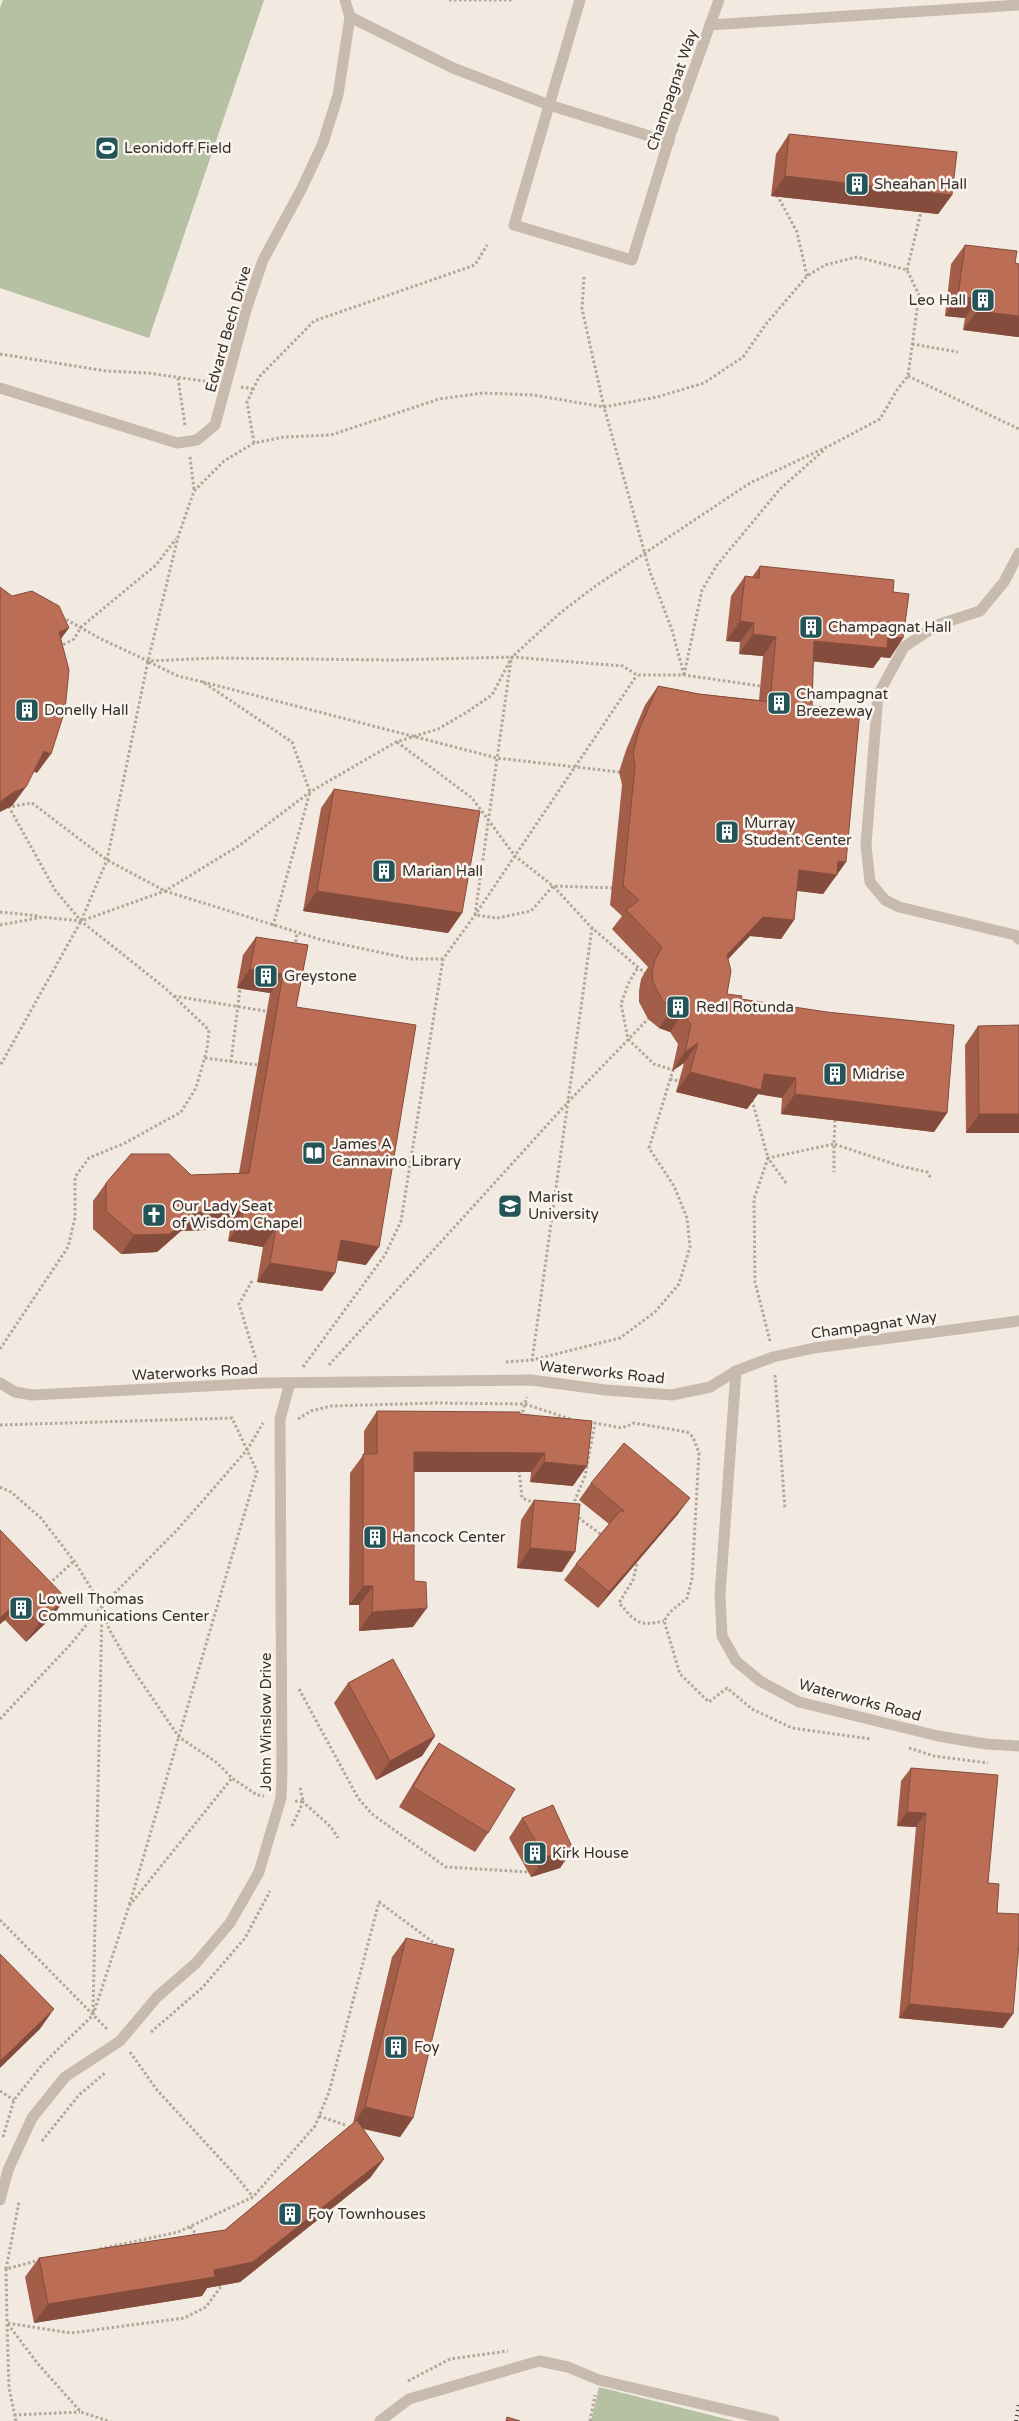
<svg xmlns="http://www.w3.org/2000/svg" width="1019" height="2421" font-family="'Varela Round',sans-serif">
  <rect width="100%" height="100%" fill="#f2eae1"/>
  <g fill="#b6c0a2">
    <path d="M3,0H264L149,338L0,288V8Z"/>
    <path d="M599,2387L734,2421H591Z"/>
  </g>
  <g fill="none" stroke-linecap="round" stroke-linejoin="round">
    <g stroke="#b5a498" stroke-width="3" stroke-dasharray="2.5 2.5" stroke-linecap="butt">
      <path d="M449,0H513"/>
      <path d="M777,195L797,232L807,276"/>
      <path d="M907,270L921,212"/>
      <path d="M584,277L582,309L604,407L650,572L672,630L684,675"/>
      <path d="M912,344L958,352"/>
      <path d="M0,354L106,371L148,373L210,382"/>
      <path d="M908,376L1019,429"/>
      <path d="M178,378L185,426"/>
      <path d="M241,387L253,389"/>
      <path d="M254,443L247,402L259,377L314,321L475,265L487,245"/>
      <path d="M190,457L194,490"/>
      <path d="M62,617L99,638L148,661L215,658L392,660L512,657L623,666L637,675H684L760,686"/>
      <path d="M59,647L74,639L81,627L156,565L176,539"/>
      <path d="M511,660L475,915L497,918L531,911L553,886L612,888"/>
      <path d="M149,662L178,676L203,682L292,742L310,792L273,926"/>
      <path d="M684,675L702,590L717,565L780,489L824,450"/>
      <path d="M203,682L497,758L619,772"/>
      <path d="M397,742L472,798L515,856L553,886L592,928L646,974"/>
      <path d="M0,912L40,916"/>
      <path d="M0,925L43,917L81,921L165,891L240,845L310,792L396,742L438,729L467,712L492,695L512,657L559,614L594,587L750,483L831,445L880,419L897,390L908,376L919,295L907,270L857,257L825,265L807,276L766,324L743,357L704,383L657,397L604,407L533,395L483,393L439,399L331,435L284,437L254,443L224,461L194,491L178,537L148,661L107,860L81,921L0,1066"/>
      <path d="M295,947L297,933"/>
      <path d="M174,996L271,1012"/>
      <path d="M205,1058L258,1065"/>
      <path d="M231,1062L240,988"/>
      <path d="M670,1079L683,1082"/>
      <path d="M752,1100L768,1158L754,1199L755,1282L770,1341"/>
      <path d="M835,1120L834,1144L900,1166L927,1172L931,1178"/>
      <path d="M786,1183L768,1158L834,1144V1172"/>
      <path d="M252,1281L239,1304L258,1366"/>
      <path d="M0,1349L68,1247L75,1218V1177L89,1158L125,1143L181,1112L196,1088L207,1049L209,1030L165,988L81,921L55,890L9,807L32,803L107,860L165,891L322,940L411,959H443"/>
      <path d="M532,1361L592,928"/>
      <path d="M506,1362L532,1360L620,1338L655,1312L679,1284L690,1247L687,1218L674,1186L649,1148L673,1070L654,1064L628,1039L621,1004L628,984L638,967"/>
      <path d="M329,1365L569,1101L648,1019"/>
      <path d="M303,1367L385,1255L401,1221L443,959L475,915L637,675"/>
      <path d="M775,1375L785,1509"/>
      <path d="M521,1417L527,1397"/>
      <path d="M298,1419L311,1411L331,1406L437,1403L525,1404L570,1419"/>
      <path d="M589,1422L622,1428L634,1423L687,1432L693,1437L699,1453L692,1579L687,1598L670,1612L664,1621L680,1674L709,1702L727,1688L752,1709L792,1728L871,1739"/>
      <path d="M0,1425L232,1418L257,1471L129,1906"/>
      <path d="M519,1470L522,1498L537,1504"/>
      <path d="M0,1487L11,1492L41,1518L74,1561L102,1606L109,1629L129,1664L179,1737L216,1762L232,1778L257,1795L264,1796"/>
      <path d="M577,1506L575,1500L585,1476L595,1423"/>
      <path d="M578,1512L580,1519L603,1536"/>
      <path d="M633,1561L637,1564L633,1580L619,1603C636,1622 638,1627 664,1621"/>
      <path d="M49,1584L74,1561"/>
      <path d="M299,1689L358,1798L372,1814L446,1867L529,1872"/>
      <path d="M0,1719L70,1645L102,1606L178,1529L247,1450L263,1423"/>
      <path d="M909,1748L934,1756L988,1763"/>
      <path d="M295,1801L303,1802L300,1787"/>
      <path d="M292,1826L303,1802L331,1827L338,1838"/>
      <path d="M0,1920L108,2030"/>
      <path d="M93,2012L102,1611"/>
      <path d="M151,2032L202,1988L245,1938L270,1891"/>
      <path d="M130,2052L157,2090L236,2176L253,2197"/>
      <path d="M0,2091L14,2100"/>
      <path d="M319,2116L345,2125"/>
      <path d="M3,2137L14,2100L42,2065L93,2015L129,1906L232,1778"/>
      <path d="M42,2141L79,2095L105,2073"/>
      <path d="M190,2227L198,2236"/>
      <path d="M100,2249L178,2232L253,2197L315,2126L329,2092L379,1902L441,1948"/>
      <path d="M40,2260L6,2269L7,2323L71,2333L184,2318L206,2307L222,2285"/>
      <path d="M6,2269L19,2202"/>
      <path d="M408,2381L450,2359L508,2351"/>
      <path d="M14,2415L80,2412"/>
      <path d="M16,2421L9,2388L7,2323L38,2364L81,2412L108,2421"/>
      <path d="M590,2421L595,2395"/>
    </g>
    <g stroke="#c9baae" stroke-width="11">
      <path d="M580,0L514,225L632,260L671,133L710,25L1019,5"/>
      <path d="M350,17L453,68L549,105L669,142"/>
      <path d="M710,25L719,0"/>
      <path d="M0,388L177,443L197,440L215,425L246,310L263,260L301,190L323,143L338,95L350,17L345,0"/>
      <path d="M1019,553L1004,582L980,611L937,625L904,647L878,695L866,845L870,882L885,900L899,907L1015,935L1019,939"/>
      <path d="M736,1371L720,1595L722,1636L736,1661L760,1681L799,1702L938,1736L986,1744L1019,1746"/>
      <path d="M0,1383L15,1392L32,1395L265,1383L531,1380L606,1390L672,1395L710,1387L736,1371L773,1357L814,1348L1019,1321"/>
      <path d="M0,2200L8,2170L32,2118L65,2077L120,2041L157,1997L196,1963L230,1923L259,1872L281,1798L282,1774L280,1419L290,1383"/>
      <path d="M380,2421L409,2399L539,2361L568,2367L599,2380L774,2421"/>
    </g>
    <path stroke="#38302c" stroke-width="4" stroke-dasharray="1 4" stroke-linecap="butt" d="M1016,2421L1019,2403"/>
  </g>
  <g fill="#a25e49">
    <path d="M789,134L952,195L938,214L771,196L776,154Z"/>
    <path d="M965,245L1015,263L1019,264V337L963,330L965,318L945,316L951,264Z"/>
    <path d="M760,566L893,592L903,638L890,658L881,657L873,668L813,661L812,706L846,862L823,894L797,891L794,920L781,939L750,936L728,959L727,994L741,999L947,1113L934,1132L781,1114L782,1098L758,1094L747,1109L676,1092L684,1063L672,1071L678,1044L670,1032L659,1028L648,1019L639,1002V991L641,979L648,967L612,929L622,916L610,905L622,785L619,772L626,750L645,705L658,686L699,694L759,700L763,656L739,654L740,642L726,641L731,596L745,576L752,577Z"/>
    <path d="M334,789L462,913L448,933L303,911L321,808Z"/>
    <path d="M256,937L308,945L296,1007L366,1265L338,1260L322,1291L257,1282L263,1247L228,1241L230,1229L181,1231L157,1252L121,1254L93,1229V1201L106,1183L191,1175L239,1173L270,993L237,988L243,955Z"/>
    <path d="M978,1026L1019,1133H966L965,1045Z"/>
    <path d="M377,1411L520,1414L573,1486L530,1482L531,1472H414L413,1627L359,1631V1605H349L350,1473L364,1454V1431Z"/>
    <path d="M591,1483L678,1514L598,1608L564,1580L576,1564L609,1524L579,1500Z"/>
    <path d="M534,1500L562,1572L517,1568L521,1520Z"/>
    <path d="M0,1530L52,1617L26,1642L5,1620L0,1624Z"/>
    <path d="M348,1683L435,1736L422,1756L376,1780L334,1703Z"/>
    <path d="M439,1743L488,1833L475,1852L399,1807L426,1762Z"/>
    <path d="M911,1768L988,1883L997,1913L1003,2028L899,2018L916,1827L897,1826L901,1781Z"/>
    <path d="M522,1818L573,1849L560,1868L531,1877L509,1838Z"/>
    <path d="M406,1938L413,2118L400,2137L363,2129L384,2159L370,2178L240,2282L207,2288L202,2296L34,2323L25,2277L39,2258L225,2230L353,2123L392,1957Z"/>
  </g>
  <g fill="#844c3c">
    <path d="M785,176L952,195L938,214L771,196Z"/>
    <path d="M958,296L978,299L965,318L945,316Z"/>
    <path d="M977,311L1019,316V337L963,330Z"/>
    <path d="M740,621L754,623L740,642L726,641Z"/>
    <path d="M69,628L55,647L59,632Z"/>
    <path d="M753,634L776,637L763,656L739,654Z"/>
    <path d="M888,637L903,638L890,658L881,657L873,668L800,660L814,641Z"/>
    <path d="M44,751L51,754L37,773L30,770Z"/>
    <path d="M26,787L12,806L0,812V802L12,793Z"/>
    <path d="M838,861L846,862L823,894L785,889L799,870Z"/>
    <path d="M317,891L462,913L448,933L303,911Z"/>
    <path d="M763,917L794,920L781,939L750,936L714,974L727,955Z"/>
    <path d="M250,969L283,974L270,993L237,988Z"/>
    <path d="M673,1009L683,1013L670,1032L659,1028Z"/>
    <path d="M698,1043L684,1063L672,1071L685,1052Z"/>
    <path d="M690,1072L764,1074L796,1078L782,1098L758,1094L747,1109L676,1092Z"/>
    <path d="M795,1094L947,1113L934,1132L781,1114Z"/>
    <path d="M979,1114H1019V1133H966Z"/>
    <path d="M243,1211L230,1229L181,1231L157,1252L121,1254L134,1235L194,1213Z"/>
    <path d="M241,1223L276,1228L263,1247L228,1241Z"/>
    <path d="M341,1240L379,1247L366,1265L328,1259Z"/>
    <path d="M270,1263L335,1273L322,1291L257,1282Z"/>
    <path d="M414,1452L545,1453L531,1472H400Z"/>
    <path d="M544,1462L587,1466L573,1486L530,1482Z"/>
    <path d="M690,1498L678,1514L598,1608L609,1592Z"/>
    <path d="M530,1548L575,1552L562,1572L517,1568Z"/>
    <path d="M363,1586H373L359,1605H349Z"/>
    <path d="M66,1598L52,1617L26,1642L39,1623Z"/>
    <path d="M18,1601L5,1620L0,1624V1618Z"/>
    <path d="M427,1608L413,1627L359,1631L372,1612Z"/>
    <path d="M435,1736L422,1756L376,1780L390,1761Z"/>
    <path d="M907,1812L926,1813L916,1827L897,1826Z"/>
    <path d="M573,1849L560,1868L531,1877L545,1857Z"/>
    <path d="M909,2004L1013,2014L1003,2028L899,2018Z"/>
    <path d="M54,2009L40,2029L0,2068V2061Z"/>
    <path d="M365,2107L413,2118L400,2137L352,2126Z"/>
    <path d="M384,2159L370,2178L240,2282L207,2288L202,2296L34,2323L48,2304L214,2270Z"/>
  </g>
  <g fill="#bc6d55" stroke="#844c3c">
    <path d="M789,134L957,152L952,195L785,176Z"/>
    <path d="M965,245L1017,251L1015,263L1019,264V316L977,311L978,299L958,296Z"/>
    <path d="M760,566L894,580L893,592L909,594L903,638L888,637L887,648L814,641L812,706L860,710L846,862L838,861L837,875L799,870L794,920L763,917L727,955L731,971L727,994L742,996L741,999L827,1012L954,1025L947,1113L795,1094L796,1078L764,1074L761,1090L690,1072L698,1043L685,1052L691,1025L683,1013L673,1009L662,1000L653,982L652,971L655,960L662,947L626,910L639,900L623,886L635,766L633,753L639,730L658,686L699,694L770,702L776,637L753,634L754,623L740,621L745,576L759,578Z"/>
    <path d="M0,587L12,596L32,591L59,606L69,628L59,632L69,670L65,710L51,754L44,751L26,787L12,793L0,802Z"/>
    <path d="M334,789L480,811L462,913L317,891Z"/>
    <path d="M256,937L308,945L296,1007L416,1025L379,1247L341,1240L335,1273L270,1263L276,1228L241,1223L243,1211L194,1213L170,1234L134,1235L106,1211V1183L131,1154H169L191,1175L249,1173L283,974L250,969Z"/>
    <path d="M1019,1025V1114H979L978,1026Z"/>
    <path d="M377,1411L520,1412V1414L592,1421L587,1466L544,1462L545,1453L414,1452V1581L426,1582L427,1608L372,1612L373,1586H363V1454H377Z"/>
    <path d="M624,1443L690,1498L609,1592L576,1564L620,1511H624L591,1483Z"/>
    <path d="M534,1500L580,1504L575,1552L530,1548Z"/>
    <path d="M0,1530L66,1598L39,1623L18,1601L0,1618Z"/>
    <path d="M393,1659L435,1736L390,1761L348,1683Z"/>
    <path d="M439,1743L515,1789L488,1833L413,1787Z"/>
    <path d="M911,1768L998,1775L988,1883L999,1884L997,1913L1019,1914V1944L1013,2014L909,2004L926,1813L907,1812Z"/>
    <path d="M553,1805L573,1849L545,1857L522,1818Z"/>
    <path d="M406,1938L454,1949L413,2118L365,2107Z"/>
    <path d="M0,1954L54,2009L0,2061Z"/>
    <path d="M357,2120L384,2159L253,2262L214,2270L215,2277L48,2304L39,2258L225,2230Z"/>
    <path d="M507,2417L520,2421H506Z"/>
  </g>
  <defs>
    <g id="stadium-square" transform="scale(1.25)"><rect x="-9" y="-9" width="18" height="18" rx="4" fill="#245457" stroke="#f9f4ee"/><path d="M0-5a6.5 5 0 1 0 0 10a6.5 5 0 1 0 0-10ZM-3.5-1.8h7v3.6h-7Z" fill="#fff"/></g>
    <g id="building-square" transform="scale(1.25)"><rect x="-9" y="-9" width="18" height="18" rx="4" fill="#245457" stroke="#f9f4ee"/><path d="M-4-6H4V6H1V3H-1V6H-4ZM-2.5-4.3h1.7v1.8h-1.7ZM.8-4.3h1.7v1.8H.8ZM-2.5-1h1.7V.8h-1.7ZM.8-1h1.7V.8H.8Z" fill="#fff"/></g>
    <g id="library-square" transform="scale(1.25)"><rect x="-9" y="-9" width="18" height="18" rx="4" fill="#245457" stroke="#f9f4ee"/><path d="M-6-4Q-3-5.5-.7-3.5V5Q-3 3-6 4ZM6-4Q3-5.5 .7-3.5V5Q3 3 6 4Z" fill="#fff"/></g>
    <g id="university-square" transform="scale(1.25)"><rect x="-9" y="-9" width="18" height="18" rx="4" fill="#245457" stroke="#f9f4ee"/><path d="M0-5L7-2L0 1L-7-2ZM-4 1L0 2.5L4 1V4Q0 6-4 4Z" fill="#fff"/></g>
    <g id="church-square" transform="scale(1.25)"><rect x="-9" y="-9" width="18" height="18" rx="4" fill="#245457" stroke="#f9f4ee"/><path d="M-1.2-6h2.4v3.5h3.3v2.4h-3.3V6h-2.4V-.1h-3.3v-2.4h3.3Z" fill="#fff"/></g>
  </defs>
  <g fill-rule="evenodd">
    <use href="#stadium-square" x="107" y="148"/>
    <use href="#building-square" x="857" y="184"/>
    <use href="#building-square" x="983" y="300"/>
    <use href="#building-square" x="811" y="627"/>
    <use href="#building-square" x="779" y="703"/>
    <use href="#building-square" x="27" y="710"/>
    <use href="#building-square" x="727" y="832"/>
    <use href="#building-square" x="384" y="871"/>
    <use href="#building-square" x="266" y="976"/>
    <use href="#building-square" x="678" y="1007"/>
    <use href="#building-square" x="835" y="1074"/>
    <use href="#library-square" x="314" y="1153"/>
    <use href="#university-square" x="510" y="1206"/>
    <use href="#church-square" x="154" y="1215"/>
    <use href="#building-square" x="375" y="1537"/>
    <use href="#building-square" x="21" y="1608"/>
    <use href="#building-square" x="535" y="1853"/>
    <use href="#building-square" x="396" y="2047"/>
    <use href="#building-square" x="290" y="2214"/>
  </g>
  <g text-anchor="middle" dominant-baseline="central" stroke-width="5" stroke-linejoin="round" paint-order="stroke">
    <g font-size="15" fill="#38302c" stroke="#f9f4ee">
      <text transform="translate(672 90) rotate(-71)">Champagnat Way</text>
      <text transform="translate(228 329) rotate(-74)">Edvard Bech Drive</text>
      <text transform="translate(874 1325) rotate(-8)">Champagnat Way</text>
      <text transform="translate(195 1372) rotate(-3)">Waterworks Road</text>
      <text transform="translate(602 1372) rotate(6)">Waterworks Road</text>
      <text transform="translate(860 1700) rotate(15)">Waterworks Road</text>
      <text transform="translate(266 1722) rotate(-90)">John Winslow Drive</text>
    </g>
    <g font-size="15" fill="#38302c" stroke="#f9f4ee" text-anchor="start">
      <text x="124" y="148">Leonidoff Field</text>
      <text x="874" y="184">Sheahan Hall</text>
      <text x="966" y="300" text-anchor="end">Leo Hall</text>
      <text x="828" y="627">Champagnat Hall</text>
      <text x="796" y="694">Champagnat<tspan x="796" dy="17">Breezeway</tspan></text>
      <text x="44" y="710">Donelly Hall</text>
      <text x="744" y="823">Murray<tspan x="744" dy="17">Student Center</tspan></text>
      <text x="402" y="871">Marian Hall</text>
      <text x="284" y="976">Greystone</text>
      <text x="696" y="1007">Redl Rotunda</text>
      <text x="852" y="1074">Midrise</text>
      <text x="332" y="1144">James A<tspan x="332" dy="17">Cannavino Library</tspan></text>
      <text x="528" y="1197">Marist<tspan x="528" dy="17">University</tspan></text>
      <text x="172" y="1206">Our Lady Seat<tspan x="172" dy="17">of Wisdom Chapel</tspan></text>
      <text x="392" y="1537">Hancock Center</text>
      <text x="38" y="1599">Lowell Thomas<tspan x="38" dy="17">Communications Center</tspan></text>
      <text x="552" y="1853">Kirk House</text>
      <text x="414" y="2047">Foy</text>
      <text x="308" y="2214">Foy Townhouses</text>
    </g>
  </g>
</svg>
